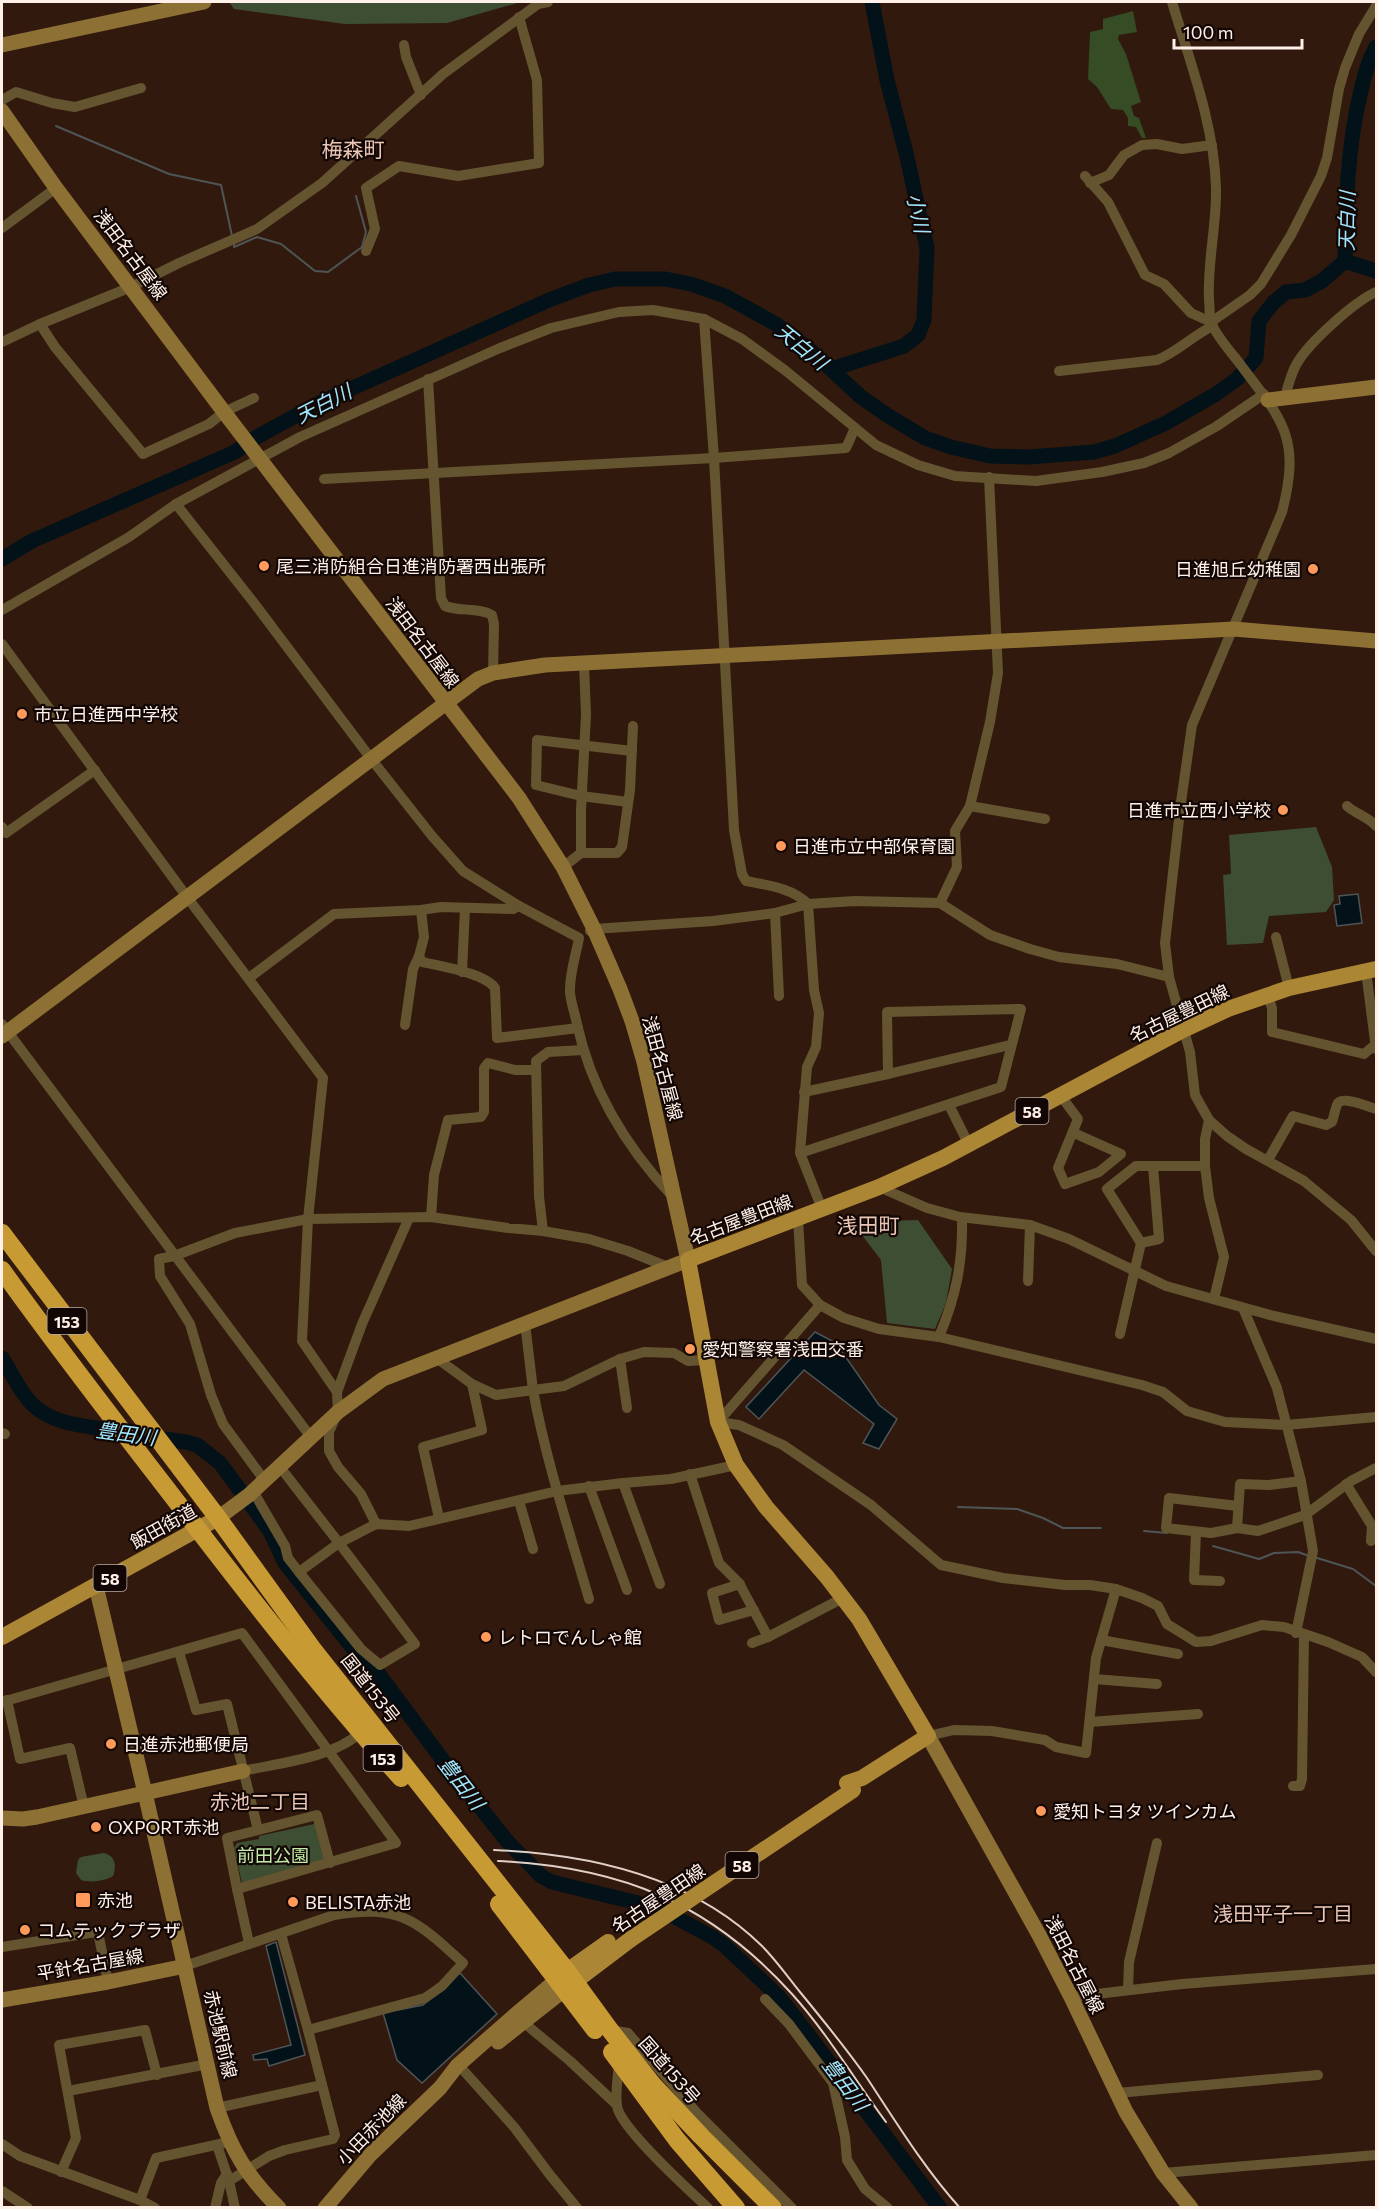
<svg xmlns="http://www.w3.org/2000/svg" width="1378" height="2209" font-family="Commissioner,'Noto Sans JP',sans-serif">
  <rect width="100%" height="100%" fill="#32190d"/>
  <g fill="#3d4e32">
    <path d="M229,2H521L447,23L345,24L234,9Z"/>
    <path d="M1316,827L1332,867L1334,900L1326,912L1269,916L1263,943L1227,945L1223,875L1231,874L1229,835Z"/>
    <path d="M918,1220L952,1269L946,1303L935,1329L887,1323L881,1260L852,1222Z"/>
    <path d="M314,1824L317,1827L325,1859L242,1883L234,1848L237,1843L259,1839V1836Z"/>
    <path d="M103,1853C115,1855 117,1865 113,1876C105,1881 90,1883 81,1880L76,1873L78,1860L81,1857Z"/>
  </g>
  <path fill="#354c25" d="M1133,11L1137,32L1119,35L1118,39L1126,54L1141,102L1131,106L1134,116L1139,118L1146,138H1142L1136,127L1128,126V118L1123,110L1111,109L1097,87L1088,79L1090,32L1103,29V19Z"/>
  <g fill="#021218" stroke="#4e5557" stroke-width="1.5">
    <path d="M1358,894L1362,923L1337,926L1334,905L1340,904L1339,896Z"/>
    <path d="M815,1332L836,1343L879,1405L897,1419L879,1449L863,1443L874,1424L804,1370L759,1419L746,1407Z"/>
    <path d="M276,1942L305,2055L269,2066L267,2059L254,2060L253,2055L291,2045L266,1946Z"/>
    <path d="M460,1973L497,2014L422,2083L397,2060L383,2013L423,2005Z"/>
  </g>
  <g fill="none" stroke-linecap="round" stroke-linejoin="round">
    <g stroke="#4e5557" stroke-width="2">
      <path d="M56,126L169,174L221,185L232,236"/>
      <path d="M234,244V247L257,237L281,244L315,271L328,272L362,247L366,232L356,196"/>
      <path d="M958,1507L1017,1509L1043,1518L1063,1528H1101"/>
      <path d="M1144,1531L1167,1533"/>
      <path d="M1213,1546L1259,1559L1274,1553L1298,1552L1309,1556"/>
      <path d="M1314,1557L1353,1569L1376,1586"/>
    </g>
    <g stroke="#021218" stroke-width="15">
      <path d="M1345,261L1376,271"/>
      <path d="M832,369L904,346L918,335L924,320L927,248L906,153L887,80L872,2"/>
      <path d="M2,559L32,541L235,452L257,437L317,404L549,300L589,285L615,279H665L691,284L725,296L776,324L809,349L861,397L887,415L925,438L951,447L990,456L1029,457L1094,452L1115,446L1166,423L1216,394L1237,379L1256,358L1259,321L1273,303L1286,292L1305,290L1322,281L1345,261C1346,205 1347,150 1360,95C1364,78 1367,63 1376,47"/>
      <path d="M2,1358C12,1373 19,1391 32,1404C54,1426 89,1426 118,1431C141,1435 163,1439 186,1442L197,1445L220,1463L270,1531L285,1563L356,1652L372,1665L445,1763L507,1841L541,1876L552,1882L638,1903L675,1917L714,1938L725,1946L778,1996L794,2016L940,2208"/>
    </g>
    <g stroke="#655430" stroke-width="10">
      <path d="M1172,2C1190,62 1214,124 1216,187C1217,225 1207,262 1209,300C1210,307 1209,317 1211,323C1217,336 1228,349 1237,360C1281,419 1302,435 1282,512L1192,725L1181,802L1165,943L1169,977L1190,1052L1195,1095L1209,1120L1227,1136L1246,1149L1304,1181L1351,1220L1376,1251"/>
      <path d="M404,45L406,57L421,95"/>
      <path d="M2,100L16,92L52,103L75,107L141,88"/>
      <path d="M1085,176L1108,202L1145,275L1164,284L1191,313L1211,322L1250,295L1261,284L1291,235L1321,176L1327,158L1339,89L1345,68L1359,34L1376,6"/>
      <path d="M1090,183L1109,175L1124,155L1142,145L1157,144L1182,149L1212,145"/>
      <path d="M2,228L56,188"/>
      <path d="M366,251L375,229L366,188L399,166L458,176L539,163L537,80L519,17"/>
      <path d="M704,319L714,458L734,830L742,874L746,881C767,885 793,888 808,904L814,990L819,1013L816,1047L807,1067L800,1153L822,1209"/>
      <path d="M40,324L55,347L143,454L209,424L224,412L254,398"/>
      <path d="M2,342L40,324L131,287L179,263L257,229L322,183L443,74L538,4L548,2"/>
      <path d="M1059,371L1157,360C1178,352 1193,335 1213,326"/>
      <path d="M428,379L441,598L445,606C460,612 478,607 492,615L494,624L493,673"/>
      <path d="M1285,397C1288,386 1291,374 1296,365C1308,343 1354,302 1376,292"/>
      <path d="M324,479L714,458L846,448L855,428"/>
      <path d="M176,504L254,603L372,760L432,836L463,871L519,906L579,938C576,955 569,975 570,993C571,1003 575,1014 577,1024C591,1089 627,1148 673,1197"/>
      <path d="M2,610L129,537L176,504L300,437L500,348L551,328L619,312L653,310L704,319L742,339L786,371L876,445L918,465L955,476L1036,481L1102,472L1144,463L1169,453L1217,426L1264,394"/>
      <path d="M2,644L187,897L323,1078L308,1219L302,1341L337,1392"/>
      <path d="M628,802L581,796L536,785L537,740L632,751"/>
      <path d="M970,806L1045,819"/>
      <path d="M1347,806C1356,814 1368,817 1376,826"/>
      <path d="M2,827L6,833L95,770"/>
      <path d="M581,853V810L586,715L584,664"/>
      <path d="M563,867L581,853H617L622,847L630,790L633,726"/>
      <path d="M940,903L957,867L955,831L970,806L990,722L998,673L989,477"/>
      <path d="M421,910L424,937L419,956L422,962C439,966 485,973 495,988L497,1038L578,1028"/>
      <path d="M775,913L779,996"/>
      <path d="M590,931L594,929L713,921L775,913L808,904L855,901L940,903L990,935L1030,949L1059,957L1117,964L1169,977"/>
      <path d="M1276,937L1289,988"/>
      <path d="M1366,971L1376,1049"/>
      <path d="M462,972L465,908"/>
      <path d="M249,978L334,914L421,910L441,907L513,909L519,906"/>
      <path d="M1268,996L1272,1008V1032L1364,1054L1376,1044"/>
      <path d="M2,1024L310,1436"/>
      <path d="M405,1025L413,969L419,956"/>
      <path d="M888,1074L1010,1045"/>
      <path d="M1061,1096L1078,1119L1058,1168L1065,1184L1099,1172L1121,1154L1074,1133"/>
      <path d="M949,1105L969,1145"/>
      <path d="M1209,1120L1205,1139V1166L1209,1198L1224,1257L1214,1299"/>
      <path d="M800,1153L1001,1087L1021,1009L887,1012L888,1074L804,1092"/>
      <path d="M1268,1160L1293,1116L1326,1125L1332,1122C1334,1117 1335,1108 1338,1103C1344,1096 1369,1107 1376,1109"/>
      <path d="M1153,1166H1136L1107,1189L1141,1243L1159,1239L1153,1166H1205"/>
      <path d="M879,1187L927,1208L960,1217L1030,1225L1069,1239L1166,1286L1274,1316L1376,1339"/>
      <path d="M431,1217L434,1175L448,1120L481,1117L484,1112V1068L488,1063L515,1070H536"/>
      <path d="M798,1219L802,1285L820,1305L844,1318L879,1329L939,1337L1142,1385L1163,1392L1187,1411L1225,1422L1286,1425L1376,1417"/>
      <path d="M543,1231L539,1196L536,1061L548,1052L583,1050"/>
      <path d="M1028,1281L1030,1225"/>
      <path d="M1243,1308L1277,1388L1301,1481"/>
      <path d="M525,1323L533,1390L564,1386L620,1359L644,1352L674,1353L688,1361L706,1360"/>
      <path d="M1120,1334L1141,1243"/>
      <path d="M939,1337C956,1296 963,1263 962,1218"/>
      <path d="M435,1357L472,1384L496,1395L533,1390C546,1461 569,1530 589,1599"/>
      <path d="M620,1359L627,1408"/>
      <path d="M718,1422L739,1425L783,1445L871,1505L941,1565L1003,1578L1065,1585H1090L1116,1589L1142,1598L1158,1606L1167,1624L1196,1642L1211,1641L1262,1625L1284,1627L1328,1642L1362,1657L1376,1672"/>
      <path d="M718,1422L820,1305"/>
      <path d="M2,1433L5,1434"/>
      <path d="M280,1467L332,1534C360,1570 387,1607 415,1644L380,1665L361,1649L299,1572L339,1543L376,1524L409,1526L557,1491L623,1483L671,1479L736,1465"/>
      <path d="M690,1474L719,1563L739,1583L768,1637L752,1643"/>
      <path d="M265,1481L223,1424L211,1395L190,1324L160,1276L159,1259L174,1256L235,1233L308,1219L431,1217L508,1228L543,1231L589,1239L628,1251L668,1267"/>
      <path d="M623,1483L660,1584"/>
      <path d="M1346,1484L1372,1526L1371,1541"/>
      <path d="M589,1486L627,1590"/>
      <path d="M253,1491L285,1546L288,1558L299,1572"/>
      <path d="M519,1501L533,1549"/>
      <path d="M439,1518L423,1447L482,1430L472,1384"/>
      <path d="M376,1524L361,1494L338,1467L329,1451V1432L338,1412L337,1392L362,1324L409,1218"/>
      <path d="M1237,1528L1211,1533L1166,1528L1169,1498L1238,1506"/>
      <path d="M1196,1532L1194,1580L1220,1581"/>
      <path d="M740,1584L712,1593L719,1620L754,1610"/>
      <path d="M1296,1633L1313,1551L1301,1481L1269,1485L1240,1484L1237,1528L1258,1531L1305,1515L1351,1481L1376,1468"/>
      <path d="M768,1637L843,1598"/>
      <path d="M1101,1640L1178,1654"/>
      <path d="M179,1652L196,1710L227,1704L258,1830"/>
      <path d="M1094,1679L1157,1684"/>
      <path d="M7,1700L20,1759L70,1748L84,1807"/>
      <path d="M2,1702L242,1633L396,1843L237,1889L227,1838L317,1815L330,1863"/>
      <path d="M1090,1722L1198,1714"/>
      <path d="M928,1736L954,1730L992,1731L1045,1740L1056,1747L1086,1753L1096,1658L1116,1589"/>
      <path d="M243,1771C279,1763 332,1758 360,1733"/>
      <path d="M1293,1786H1300L1302,1779L1304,1635"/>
      <path d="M237,1889L249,1943"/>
      <path d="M2,1947L96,1932L99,1937L108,1982"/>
      <path d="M185,1966L334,1915C400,1904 416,1920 463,1963L442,1986L425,1998L308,2030L281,1934"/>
      <path d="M1128,1990L1129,1962L1157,1843"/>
      <path d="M1071,1997L1182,1984L1376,1969"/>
      <path d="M765,1999L789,2024L833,2083L845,2137L847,2160L865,2189L888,2208"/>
      <path d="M523,2022L570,2061L617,2105"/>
      <path d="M610,2030L628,2033L697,2113L792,2208"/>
      <path d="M619,2063C618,2077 615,2093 617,2106C620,2128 689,2190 708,2208"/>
      <path d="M464,2071L514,2127L550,2175L577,2208"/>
      <path d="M68,2091L208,2064"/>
      <path d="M1117,2093L1318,2075"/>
      <path d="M217,2108L322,2085"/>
      <path d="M2,2144L20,2156L140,2200L155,2208"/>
      <path d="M217,2145L229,2181L235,2208"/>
      <path d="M61,2172L76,2138L59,2045L145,2030L157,2075"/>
      <path d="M1163,2173L1376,2155"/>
      <path d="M229,2181L269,2156L285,2150L333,2139L335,2135L308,2030"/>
      <path d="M2,2191L28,2208"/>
      <path d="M140,2200L156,2158L229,2142"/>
      <path d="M215,2208L221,2183L227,2174"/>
    </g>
    <g stroke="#8d7034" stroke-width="15">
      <path d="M2,45L204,2"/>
      <path d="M2,111L56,188L224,412L519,798L563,867L594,929L620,989L632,1021L644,1062L688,1260L383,1379L338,1412L249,1495L218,1518"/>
      <path d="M1268,400L1376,387"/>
      <path d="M2,1036L478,679L493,673L545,665L1234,629L1376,641"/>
      <path d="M96,1586L145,1793L243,1771"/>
      <path d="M928,1736L1039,1935L1071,1997L1126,2112L1163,2173L1191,2208"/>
      <path d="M2,1818L23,1819L37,1817L145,1793L217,2108C232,2151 246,2175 279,2208"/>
      <path d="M2,2000L108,1982L185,1966"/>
      <path d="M498,2042L564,1990"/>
      <path d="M325,2208L371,2154L440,2088L457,2066L515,2015L565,1973"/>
    </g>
    <g stroke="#ab8634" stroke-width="16">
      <path d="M2,1637L218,1518"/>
      <path d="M847,1783L862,1778L928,1736L859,1619L827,1577L766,1507L736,1465L718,1422L688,1260L879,1187L943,1158L1183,1030L1228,1009L1289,988L1376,969"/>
      <path d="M567,1971L608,1942"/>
      <path d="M565,1989L631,1939"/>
    </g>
    <g stroke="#c79a33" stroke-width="18">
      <path d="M2,1233L218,1518L312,1648L567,1971L610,2030L653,2085L701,2136L773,2208"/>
      <path d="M2,1270C59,1350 120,1428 180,1506C251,1599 323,1691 401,1778"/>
      <path d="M499,1904L595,2030"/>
      <path d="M612,2052L677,2140L736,2208"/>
    </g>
    <g stroke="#e1d0c8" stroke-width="2">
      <path d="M494,1850C590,1854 691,1876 762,1946C776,1960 787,1976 800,1992C823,2020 846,2048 867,2078C896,2122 924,2168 960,2208"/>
      <path d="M498,1861C620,1867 709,1902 792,1994C827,2033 855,2080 886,2122"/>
    </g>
    <path stroke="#ab8634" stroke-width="16" d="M631,1939L853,1790"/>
  </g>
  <g fill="#ff9a5b" stroke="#120704" stroke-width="2">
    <circle cx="264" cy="566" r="6"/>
    <circle cx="1313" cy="569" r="6"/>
    <circle cx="22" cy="714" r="6"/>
    <circle cx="1283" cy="810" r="6"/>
    <circle cx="781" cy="846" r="6"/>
    <circle cx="690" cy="1349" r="6"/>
    <circle cx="486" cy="1637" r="6"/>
    <circle cx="111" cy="1744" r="6"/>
    <circle cx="1041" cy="1811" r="6"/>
    <circle cx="96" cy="1827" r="6"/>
    <rect x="75" y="1892" width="16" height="16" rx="3"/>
    <circle cx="293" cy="1902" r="6"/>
    <circle cx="25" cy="1930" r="6"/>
  </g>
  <g text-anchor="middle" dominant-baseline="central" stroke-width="4.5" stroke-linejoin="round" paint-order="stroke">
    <g fill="#120704" stroke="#b8aaa4" stroke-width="1.5">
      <rect x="1015.5" y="1098" width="33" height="26" rx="4.5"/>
      <rect x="47.5" y="1308" width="39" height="26" rx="4.5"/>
      <rect x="93.5" y="1565" width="33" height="26" rx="4.5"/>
      <rect x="363.5" y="1745" width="39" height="26" rx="4.5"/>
      <rect x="725.5" y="1852" width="33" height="26" rx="4.5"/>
    </g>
    <g font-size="16" font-weight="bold" fill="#fff0e9">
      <text x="1032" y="1111">58</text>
      <text x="67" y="1321">153</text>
      <text x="110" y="1578">58</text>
      <text x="383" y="1758">153</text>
      <text x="742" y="1865">58</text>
    </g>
    <g font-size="18" fill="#fff0e9" stroke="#120704">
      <text transform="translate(131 254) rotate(53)">浅田名古屋線</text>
      <text transform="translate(423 642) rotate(53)">浅田名古屋線</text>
      <text transform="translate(1179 1013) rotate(-26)">名古屋豊田線</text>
      <text transform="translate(663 1068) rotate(75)">浅田名古屋線</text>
      <text transform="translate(741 1219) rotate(-21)">名古屋豊田線</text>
      <text transform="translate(163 1526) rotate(-29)">飯田街道</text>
      <text transform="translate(371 1688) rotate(52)">国道153号</text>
      <text transform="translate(658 1898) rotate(-34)">名古屋豊田線</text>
      <text transform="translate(90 1964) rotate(-10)">平針名古屋線</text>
      <text transform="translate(1075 1964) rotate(63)">浅田名古屋線</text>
      <text transform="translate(221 2034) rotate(77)">赤池駅前線</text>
      <text transform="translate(670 2070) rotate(49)">国道153号</text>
      <text transform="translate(371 2129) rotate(-46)">小田赤池線</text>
    </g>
    <g font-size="18" fill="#fff0e9" stroke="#120704" text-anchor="start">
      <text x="276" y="566">尾三消防組合日進消防署西出張所</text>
      <text x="1301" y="569" text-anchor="end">日進旭丘幼稚園</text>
      <text x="34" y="714">市立日進西中学校</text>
      <text x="1271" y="810" text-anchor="end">日進市立西小学校</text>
      <text x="793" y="846">日進市立中部保育園</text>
      <text x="702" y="1349">愛知警察署浅田交番</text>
      <text x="498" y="1637">レトロでんしゃ館</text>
      <text x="123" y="1744">日進赤池郵便局</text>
      <text x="1053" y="1811">愛知トヨタ ツインカム</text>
      <text x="108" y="1827">OXPORT赤池</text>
      <text x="97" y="1900">赤池</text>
      <text x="305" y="1902">BELISTA赤池</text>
      <text x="37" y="1930">コムテックプラザ</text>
    </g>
    <g font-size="18" fill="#c2eba9" stroke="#120704">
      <text x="273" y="1855">前田公園</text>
    </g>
    <g font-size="20" font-style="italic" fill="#9fe6fe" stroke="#120704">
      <text transform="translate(919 213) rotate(77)">小川</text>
      <text transform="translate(1346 221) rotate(-89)">天白川</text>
      <text transform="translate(802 346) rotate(39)">天白川</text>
      <text transform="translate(323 403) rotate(-27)">天白川</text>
      <text transform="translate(126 1433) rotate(8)">豊田川</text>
      <text transform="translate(462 1783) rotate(52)">豊田川</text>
      <text transform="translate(846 2084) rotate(53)">豊田川</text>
    </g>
    <g font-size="20" fill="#eac6b6" stroke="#120704">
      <text x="260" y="1801">赤池二丁目</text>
      <text x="1283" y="1913">浅田平子一丁目</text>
    </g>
    <g font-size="21" fill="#eac6b6" stroke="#120704">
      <text x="353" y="148">梅森町</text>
      <text x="868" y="1224">浅田町</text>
    </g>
  </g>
  <rect width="1378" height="2209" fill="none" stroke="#fff0e9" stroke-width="6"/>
  <path d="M1174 39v9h128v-9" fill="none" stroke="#fff0e9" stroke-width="3"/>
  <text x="1183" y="39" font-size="18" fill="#fff0e9" stroke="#120704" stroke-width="4.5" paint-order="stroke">100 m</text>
</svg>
